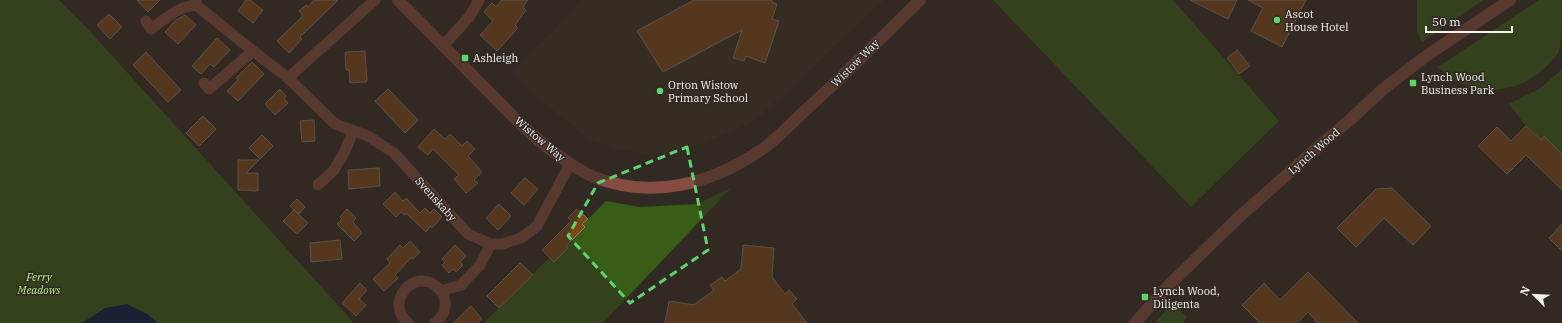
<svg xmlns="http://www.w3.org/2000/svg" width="1562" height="323" font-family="'IBM Plex Serif',serif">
  <rect width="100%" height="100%" fill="#312923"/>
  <path fill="#3a3121" d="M582,0H884L755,121L709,141L674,153L653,155L616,149L589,139L554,111L513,72Z"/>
  <g fill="#385d17">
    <path d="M0,0H59L87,28L354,323H158L147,314L92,317L82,323H0Z"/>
    <path d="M993,0H1173L1279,121L1191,207Z"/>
    <path d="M1417,0H1483L1422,42L1417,31Z"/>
    <path d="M1539,0H1562C1562,16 1562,37 1559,52C1556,57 1549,63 1545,68C1513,97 1469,97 1438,67Z"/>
    <path d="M1562,69V154L1544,137L1541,140L1526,126L1509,104L1541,88Z"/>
    <path d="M731,188L603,323H484L606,201L639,207L697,204Z"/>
    <path d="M1172,303L1187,317L1183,323H1155Z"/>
  </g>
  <path fill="#001545" d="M127,304L147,314L158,323H82L105,308Z"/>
  <g fill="#7f4718" stroke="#8b817a">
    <path d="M137,0H160L148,12Z"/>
    <path d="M246,0H250L263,10L253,23L238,11Z"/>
    <path d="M314,0H338L300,37L302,39L289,53L277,41L303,16L299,11L306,5L308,7Z"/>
    <path d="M502,0H528L523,7L526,10L515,25L518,28L497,51L480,35L493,21L484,12L492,3L496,7Z"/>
    <path d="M694,0H772V2L777,4L772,19L779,21L765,63L746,56L744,61L733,58L742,30L663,72L637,31Z"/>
    <path d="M1190,0H1237L1228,19Z"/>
    <path d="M1248,0H1306L1282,47L1251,31L1263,8Z"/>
    <path d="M109,14L122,27L110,39L97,25Z"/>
    <path d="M185,15L196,25L178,44L165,32L176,20Z"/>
    <path d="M217,38L230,50L214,67L210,64L201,74L192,66Z"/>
    <path d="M1237,50L1250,66L1239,74L1227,58Z"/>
    <path d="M365,51L367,82L350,83L349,70H346L345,52Z"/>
    <path d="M146,52L181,90L168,102L133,65Z"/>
    <path d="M252,62L264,74L238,101L227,91L238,80L236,78Z"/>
    <path d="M280,89L286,96L284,98L288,103L275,115L265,104Z"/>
    <path d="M388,89L418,120L405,133L375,101Z"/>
    <path d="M203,116L216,129L199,146L186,133Z"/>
    <path d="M314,120L315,141L302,142L300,121Z"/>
    <path d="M1526,126L1541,140L1544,136L1562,154V190L1526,155L1507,174L1478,146L1497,127L1511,141Z"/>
    <path d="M434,129L445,139L450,134L462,146L467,141L475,149L468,156L482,172L474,180L478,183L466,193L454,179L459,175L433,149L428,155L418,147Z"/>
    <path d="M262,135L273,146L260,159L249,148Z"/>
    <path d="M238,160H259L246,173H258V191L238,190Z"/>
    <path d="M379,168L380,186L349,189L348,170Z"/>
    <path d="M525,178L538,189L524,205L511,193Z"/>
    <path d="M1392,188L1431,226L1413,245L1384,218L1356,247L1337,228L1376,189Z"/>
    <path d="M395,192L403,201L406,198L420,213L425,208L430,213L434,209L442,217L432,228L430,226L426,232L406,213L405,215L401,212L396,217L383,204Z"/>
    <path d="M297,199L305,207L299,214L290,206Z"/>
    <path d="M499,204L511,216L498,230L486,218Z"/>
    <path d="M347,209L356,218L353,222L362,233L354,241L337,224L342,219L340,217Z"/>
    <path d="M577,209L588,219L582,224L585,227L566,246L568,248L554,262L542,250L571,221L568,218Z"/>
    <path d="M294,210L308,223L297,234L283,221Z"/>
    <path d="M1562,224V251L1549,238Z"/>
    <path d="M340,240L342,259L311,262L310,243Z"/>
    <path d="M410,241L420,252L413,259L411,258L395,275L398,278L384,291L373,279L390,263L387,259L400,245L403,248Z"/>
    <path d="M455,245L466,256L460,262L463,265L456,272L453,269L449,273L442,265L445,262L442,259Z"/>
    <path d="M743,245L774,248L772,277L785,294L789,290L797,299L792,304L807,323H665L669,301L694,305L714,290L710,285L722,277L725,281L741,269Z"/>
    <path d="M520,263L533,275L499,308L487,296Z"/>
    <path d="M1308,272L1358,323H1318L1308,312L1297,323H1260L1242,305L1264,283L1280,300Z"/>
    <path d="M360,283L367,290L359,299L366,305L356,316L342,303Z"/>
    <path d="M471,306L482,319L478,323H453Z"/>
  </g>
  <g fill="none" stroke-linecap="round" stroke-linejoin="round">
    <g stroke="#864c42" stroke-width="11">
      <path d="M196,0V5L253,51L288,78L375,0"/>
      <path d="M146,21L151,29C166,18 178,7 196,5"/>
      <path d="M444,45L470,16L479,0"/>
      <path d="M288,78L335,124L368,136L394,153L468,234L491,244H502L521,238L537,226L570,164"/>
      <path d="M204,83L209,89L253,51"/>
      <path d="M318,185L334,170L346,149L353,131"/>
      <path d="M441,291L461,285L480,265L491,244"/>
      <path d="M408,323C383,301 416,266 438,288C442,291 444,296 445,301C446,310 442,318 435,323"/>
    </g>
    <g stroke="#864c42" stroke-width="12">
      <path d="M398,0C428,30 457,60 487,90C506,109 525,130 547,147C561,158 577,170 594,177C652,200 711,184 761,150C778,139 794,120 810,106C848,72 883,36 920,0"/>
      <path d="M1135,323L1167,287L1239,217L1326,140L1350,120L1382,90L1426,56L1510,0"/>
    </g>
  </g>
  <path d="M0 0H1562V323H0ZM687,147L708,250L630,303L568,236L598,183Z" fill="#312923" fill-opacity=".55" fill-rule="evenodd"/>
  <path fill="none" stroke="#5bd56e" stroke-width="3" stroke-dasharray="8 5" stroke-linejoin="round" d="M687,147L708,250L630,303L568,236L598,183Z"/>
  <g fill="#5bd56e" stroke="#312923" stroke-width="1.5">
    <circle cx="1277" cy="20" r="4"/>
    <rect x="461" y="54" width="8" height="8" rx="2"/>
    <rect x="1409" y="79" width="8" height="8" rx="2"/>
    <circle cx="660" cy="91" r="4"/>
    <rect x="1141" y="293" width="8" height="8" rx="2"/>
  </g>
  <g text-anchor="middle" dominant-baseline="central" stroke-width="3" stroke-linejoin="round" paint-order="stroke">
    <g font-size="11" fill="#f6f1ed" stroke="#312923" text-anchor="start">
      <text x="1285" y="14">Ascot<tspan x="1285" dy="13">House Hotel</tspan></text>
      <text x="473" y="58">Ashleigh</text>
      <text x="1421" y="77">Lynch Wood<tspan x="1421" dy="13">Business Park</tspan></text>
      <text x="668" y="85">Orton Wistow<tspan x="668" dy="13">Primary School</tspan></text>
      <text x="1153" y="291">Lynch Wood,<tspan x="1153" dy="13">Diligenta</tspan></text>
    </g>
    <g font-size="11" fill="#f6f1ed" stroke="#312923">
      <text transform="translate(855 63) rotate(-45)">Wistow Way</text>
      <text transform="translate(540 139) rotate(40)">Wistow Way</text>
      <text transform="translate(1314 151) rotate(-41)">Lynch Wood</text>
      <text transform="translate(436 199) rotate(48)">Svenskaby</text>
    </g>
    <g font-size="11" font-style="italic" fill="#b9f78c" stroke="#312923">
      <text x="39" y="277">Ferry<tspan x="39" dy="13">Meadows</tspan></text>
    </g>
  </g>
  <g transform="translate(1534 295) rotate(294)" stroke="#312923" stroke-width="3" paint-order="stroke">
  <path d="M0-3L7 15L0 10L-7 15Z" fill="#f6f1ed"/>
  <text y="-6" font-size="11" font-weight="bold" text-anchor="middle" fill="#f6f1ed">N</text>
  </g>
  <path d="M1426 26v6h86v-6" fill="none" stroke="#f6f1ed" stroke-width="2"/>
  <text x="1432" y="26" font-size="12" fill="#f6f1ed" stroke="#312923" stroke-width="3" paint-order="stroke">50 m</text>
</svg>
